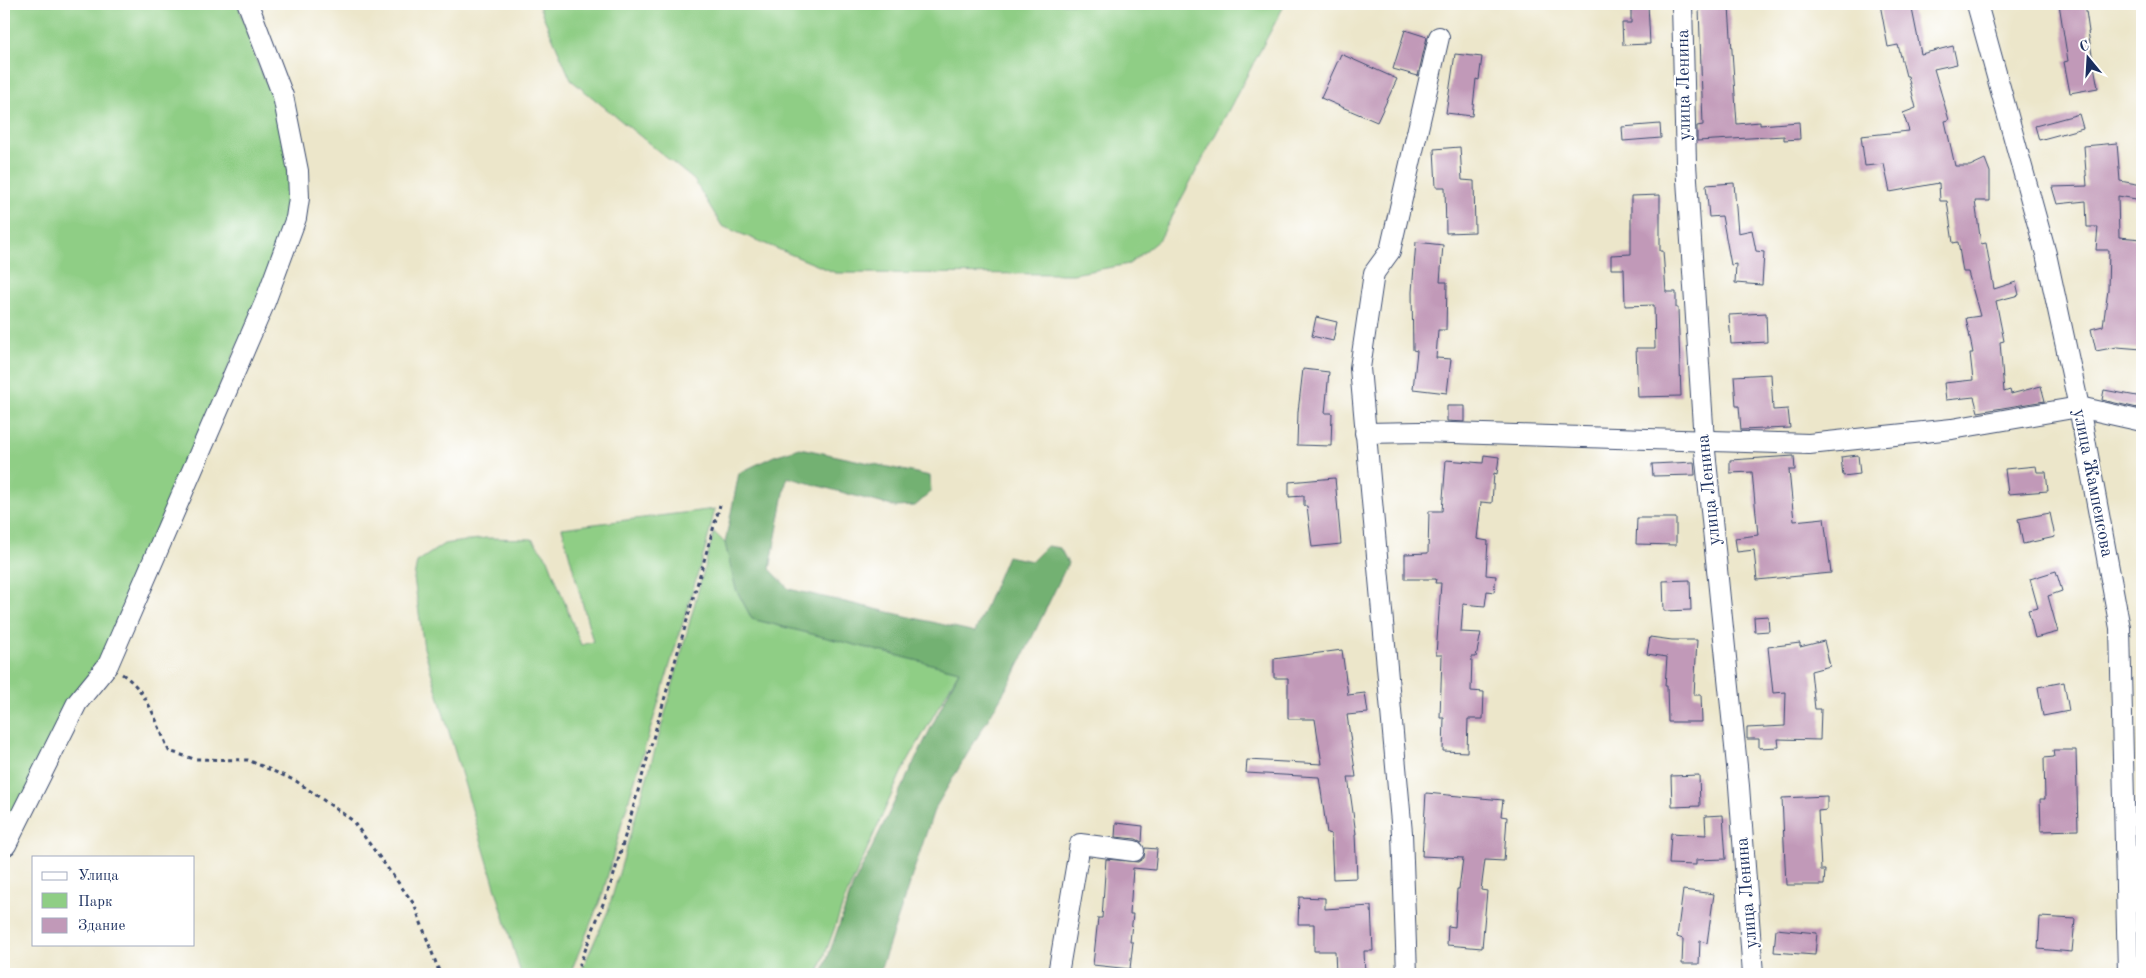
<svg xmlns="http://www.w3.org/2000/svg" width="2146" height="978" font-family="'Old Standard TT',serif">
  <rect width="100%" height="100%" fill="#fff"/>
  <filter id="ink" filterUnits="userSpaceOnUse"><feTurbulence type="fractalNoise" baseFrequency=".02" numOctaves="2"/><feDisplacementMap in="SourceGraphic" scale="10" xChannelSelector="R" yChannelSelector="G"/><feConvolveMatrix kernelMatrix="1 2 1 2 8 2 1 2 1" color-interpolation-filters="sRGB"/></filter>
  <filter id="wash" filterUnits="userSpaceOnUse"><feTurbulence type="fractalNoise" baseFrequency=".0096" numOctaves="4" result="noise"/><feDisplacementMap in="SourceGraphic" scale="20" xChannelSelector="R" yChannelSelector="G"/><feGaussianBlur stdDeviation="1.12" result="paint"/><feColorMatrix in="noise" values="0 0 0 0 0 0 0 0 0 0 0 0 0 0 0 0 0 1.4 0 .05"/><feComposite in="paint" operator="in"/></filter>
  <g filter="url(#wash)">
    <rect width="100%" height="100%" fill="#ece6ca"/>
    <g fill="#8fce85" stroke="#557e72">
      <path d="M4,4H238L255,58L278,109L287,159L290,214L281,246L102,656L76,694L4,849Z"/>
      <path d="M538,4H1285L1160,239L1129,264L1073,274L836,273L722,226L694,180L571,80Z"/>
      <path d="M715,509L705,550L623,819L603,893L570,974H521L424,648L414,578L417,562L444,544L486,538L532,539L548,559L581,645L593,642L562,528Z"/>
      <path d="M714,532L725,543L736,589L752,619L959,671L902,771L845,899L818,974H580L608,911L657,743Z"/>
    </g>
    <path fill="#73b172" stroke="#477068" d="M800,448L930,476L931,492L915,506L895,507L787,477L770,569L789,589L975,632L1007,556L1032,561L1047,546L1060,548L1068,563L1013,677L934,810L879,974H822L853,886L959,671L752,619L736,589L725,543L739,473L774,456Z"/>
    <g id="blocks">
      <g fill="#c199b8">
        <path d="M1631,4H1648L1650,44L1623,45L1622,23H1631Z"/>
        <path d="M1880,4H1911L1921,54L1953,46L1957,64L1934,69L1949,120L1945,121L1955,166H1970L1985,159L1990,172V201H1975L1981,244L1986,243L1994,289L2016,282L2019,295L1996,301L2004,341L2000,342L2004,392L2010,390L2011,394L2041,386L2045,401L1978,412L1974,397L1946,400L1944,383L1973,380L1970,353H1973L1966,318L1980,316L1968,272H1963L1958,242L1953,243L1947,201H1940L1939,183L1890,192L1884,164L1865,166L1861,136L1909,131L1903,113L1916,108L1908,76H1906L1898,45L1888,47Z"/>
        <path d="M2059,4H2085L2089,32H2088L2098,88L2070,93L2064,62L2068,61Z"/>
        <path d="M1729,7L1737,124L1760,122V125L1799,122L1800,139L1784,140V136L1697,141V126L1703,125L1699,8Z"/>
        <path d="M1405,30L1427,37L1418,76L1393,69Z"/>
        <path d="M1341,54L1397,79L1377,122L1321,98Z"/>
        <path d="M1455,54L1482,57L1479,80L1476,79L1472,116L1446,113Z"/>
        <path d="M2079,114L2083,128L2039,140L2035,126Z"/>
        <path d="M1660,124L1661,138L1623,141L1622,127Z"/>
        <path d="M2117,143L2120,181L2142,185V200L2118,196L2119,237L2142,239V349L2117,347L2096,351L2091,329L2103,326L2108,290L2109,250H2096L2098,227H2087L2086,201L2057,204L2052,187L2087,186L2084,146Z"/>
        <path d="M1460,147L1462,180L1474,181L1475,232L1446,233L1445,187H1436L1434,149Z"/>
        <path d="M1734,183L1738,233L1752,230L1756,251L1764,252L1762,285L1735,283L1736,264L1731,265L1722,216L1709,217L1706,185Z"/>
        <path d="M1660,195V251H1663L1666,292H1676V308H1678L1681,396L1638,397L1636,348H1655L1654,305L1625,306L1624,269H1611V255L1631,254V196Z"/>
        <path d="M1416,242L1443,245L1440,282H1447L1446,330H1438L1436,358L1451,359L1447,393L1413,389L1417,351L1413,350L1412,292Z"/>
        <path d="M1766,313L1767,342L1731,344L1729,315Z"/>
        <path d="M1316,317L1337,322L1333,341L1312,336Z"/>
        <path d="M1303,369L1329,372L1325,413H1332L1331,446L1297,445L1298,412Z"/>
        <path d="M1771,374L1773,410L1788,409L1790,428L1741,430L1739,406H1736L1734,376Z"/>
        <path d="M2104,390L2142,397V409L2102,400Z"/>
        <path d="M1447,406H1465V422L1447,421Z"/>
        <path d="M1484,455L1499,457L1497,474L1494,473L1492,503L1481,502L1477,539L1488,541L1486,575L1496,576L1494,592L1487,591L1485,606L1463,604L1461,632L1481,633L1476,657H1472L1471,691L1484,692L1483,719H1468L1467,752L1443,751L1444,718H1440L1442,655H1436L1441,583H1435L1436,579H1405V554L1428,553L1429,511H1442L1446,460L1483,463Z"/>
        <path d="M1858,455L1860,474L1843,476L1841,457Z"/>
        <path d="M1794,456L1795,470H1789L1794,521L1824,518L1831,573L1757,580L1754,550L1737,552L1735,538L1758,535L1752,472L1730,473V460Z"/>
        <path d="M1694,462L1695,475L1653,476L1652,464Z"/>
        <path d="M2036,466L2037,472H2046L2048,491L2008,494L2005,469Z"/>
        <path d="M1335,478L1341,544L1312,547L1307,506H1304V496L1289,497V482Z"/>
        <path d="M2050,513L2055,537L2023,544L2018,519Z"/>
        <path d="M1637,518H1676V545L1636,544Z"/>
        <path d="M2056,571L2062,591L2048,596L2058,632L2035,638L2028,610L2038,608L2030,579Z"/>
        <path d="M1690,580L1691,610L1664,611L1663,581Z"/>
        <path d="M1768,616L1769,631L1755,632L1754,617Z"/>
        <path d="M1650,637L1672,640H1697L1694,695H1701L1702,722H1668L1667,686H1665L1667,657L1647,654Z"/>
        <path d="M1824,641L1830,666L1811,671L1815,709H1821L1820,740L1778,739L1779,747L1759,748V739H1747V728L1785,726L1786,692L1773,693L1768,647L1800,643V647Z"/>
        <path d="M1342,650L1348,695L1365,693L1368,713L1347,715L1356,777H1348L1356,834H1355L1357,878L1333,879L1331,834L1327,833L1319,777L1246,773L1247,760L1322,764L1315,719H1288V678H1274V659Z"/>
        <path d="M2064,682L2069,711L2043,716L2038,687Z"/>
        <path d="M2053,750H2076L2078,830L2041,831L2040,799H2045L2044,758L2054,757Z"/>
        <path d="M1699,775L1700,806L1672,807L1671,776Z"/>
        <path d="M1426,793L1503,800L1501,816L1507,817L1504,861L1485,860L1481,890L1487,891L1482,948L1447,945L1448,926L1455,927L1457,889H1459L1463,858L1422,856Z"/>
        <path d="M1827,796V810L1818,811L1821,870H1825L1824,885H1786L1782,798Z"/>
        <path d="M1723,815L1726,859L1696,860V865L1669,864L1671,833L1706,835L1705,816Z"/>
        <path d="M1116,823L1143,826L1142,842L1136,839L1115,837Z"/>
        <path d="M1145,848L1157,849L1155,870L1133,868L1130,914H1133L1130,942H1133L1130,969L1093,965L1098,918H1102L1106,859L1138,862L1144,858Z"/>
        <path d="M1683,890L1714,894L1707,943L1700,941L1699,964H1682L1683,939L1677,937Z"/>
        <path d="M1299,897L1325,898V909L1371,906L1373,951H1364L1365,974H1336L1335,951H1314V924H1298Z"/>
        <path d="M2040,917L2075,919L2072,952L2038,949Z"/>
        <path d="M1776,929L1817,933L1815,955L1774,952Z"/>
      </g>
    </g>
  </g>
  <g filter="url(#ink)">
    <use href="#blocks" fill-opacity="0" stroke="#3a4a6e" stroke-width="1"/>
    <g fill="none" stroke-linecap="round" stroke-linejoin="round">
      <g stroke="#3a4a6e" stroke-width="22">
        <g id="minor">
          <path d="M1682,4L1686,164L1704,441L1739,786L1753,974"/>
          <path d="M1977,4L2046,254L2079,407L2120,628L2128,974"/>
          <path d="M1365,433L1420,432L1809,444L1952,429L2079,407L2142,421"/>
          <path d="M6,845L77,703L108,665L265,302L296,218L299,198L298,171L283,96L248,4"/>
          <path d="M1058,974L1080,844L1134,851"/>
          <path d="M1407,974L1402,833L1360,368L1374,273L1390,251L1439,37"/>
        </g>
      </g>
      <g stroke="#3a4a6e" stroke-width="3" stroke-dasharray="4 4" stroke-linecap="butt">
        <path d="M122,674C148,691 157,724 169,751L194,759L248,760L296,781L352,820L414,904L440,974"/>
        <path d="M576,974L613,878L720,505"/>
      </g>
      <use href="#minor" stroke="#fff" stroke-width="20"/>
    </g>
  </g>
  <g text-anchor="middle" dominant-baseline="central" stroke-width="4.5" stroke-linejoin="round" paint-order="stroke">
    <g font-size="18" fill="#1b2f5e" stroke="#fff">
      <text transform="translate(1684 85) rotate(-91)">улица Ленина</text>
      <text transform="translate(2093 483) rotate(79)">улица Жампеисова</text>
      <text transform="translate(1709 490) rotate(-96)">улица Ленина</text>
      <text transform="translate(1747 893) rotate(-95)">улица Ленина</text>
    </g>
  </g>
  <rect width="2146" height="978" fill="none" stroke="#fff" stroke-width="20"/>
  <rect x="32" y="856" width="162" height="90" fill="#ffffff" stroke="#a4acbf"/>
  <rect x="42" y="872" width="25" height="8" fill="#ffffff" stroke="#a4acbf"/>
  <text x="78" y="880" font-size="15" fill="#1b2f5e">Улица</text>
  <rect x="42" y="893" width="25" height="15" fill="#8fce85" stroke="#a4acbf"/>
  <text x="78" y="906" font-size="15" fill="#1b2f5e">Парк</text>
  <rect x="42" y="918" width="25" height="15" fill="#c199b8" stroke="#a4acbf"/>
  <text x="78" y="930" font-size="15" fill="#1b2f5e">Здание</text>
  <g transform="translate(2088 58) rotate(342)" stroke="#ffffff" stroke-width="4" paint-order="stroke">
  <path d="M0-4L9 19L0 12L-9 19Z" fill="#1b2f5e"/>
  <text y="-8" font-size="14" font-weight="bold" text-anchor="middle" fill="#1b2f5e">С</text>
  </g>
</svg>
